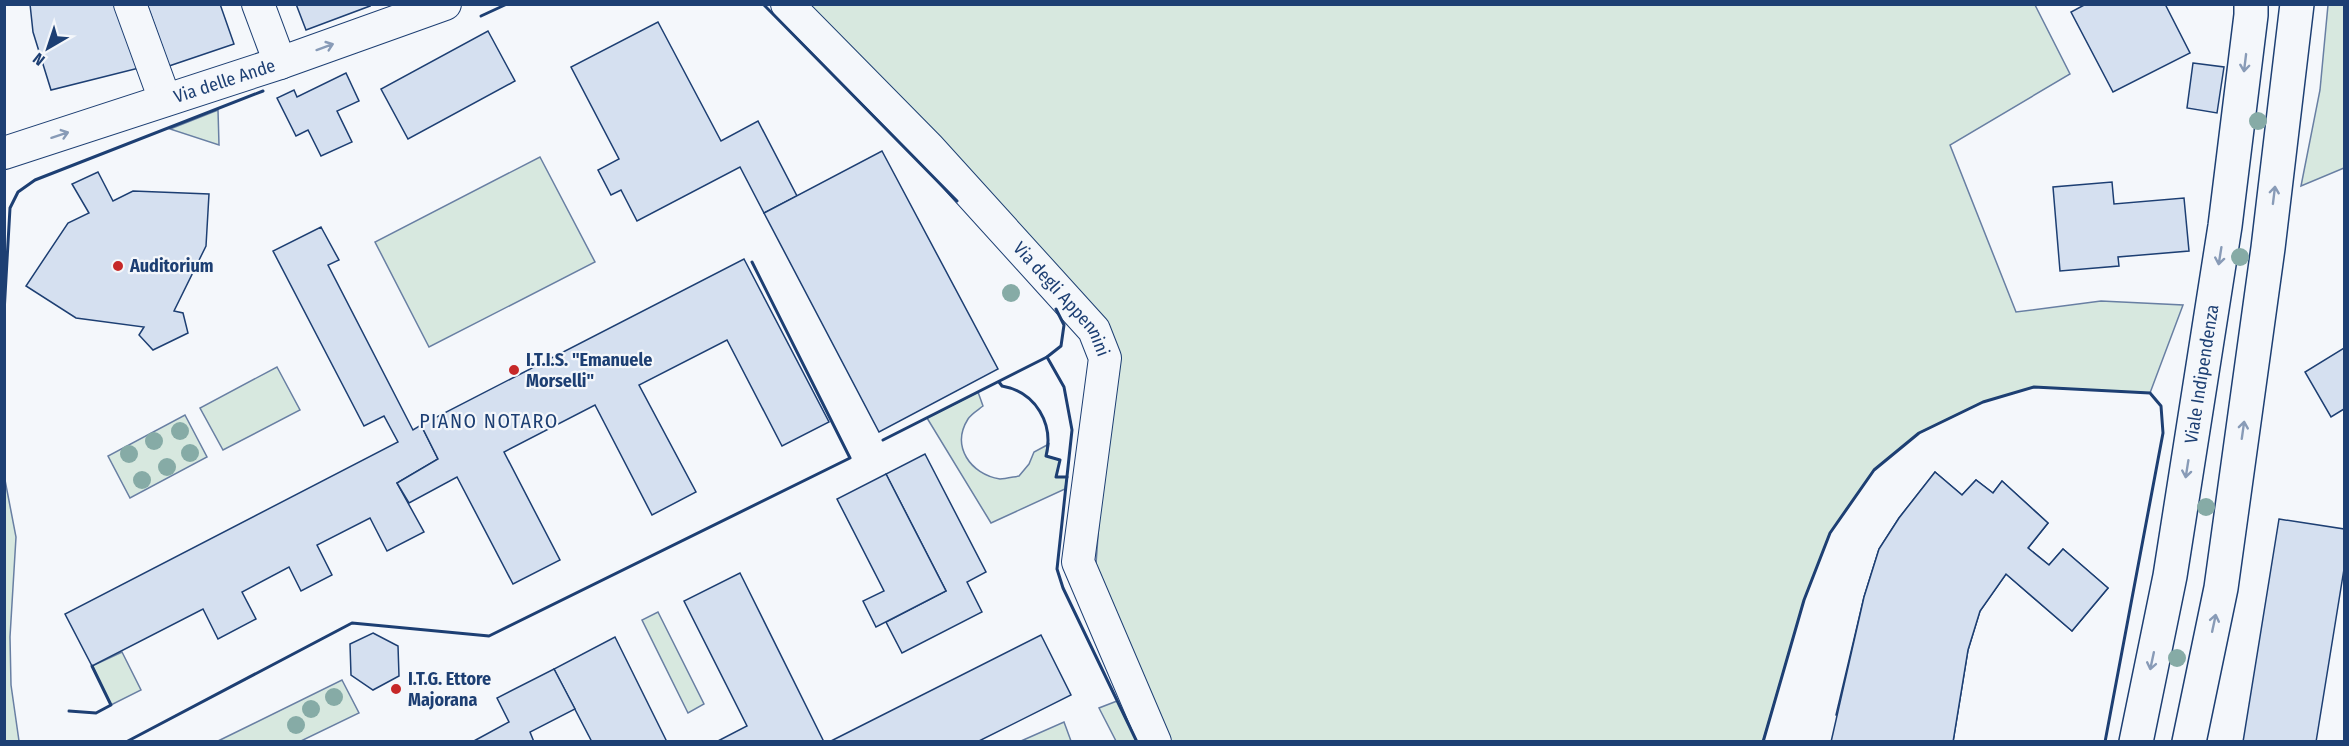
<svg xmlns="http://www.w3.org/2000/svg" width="2349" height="746" font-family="'Fira Sans Condensed',sans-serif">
  <rect width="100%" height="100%" fill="#f4f7fb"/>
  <g fill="#d7e8df" stroke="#687fa3" stroke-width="1.5">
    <path d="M807,5H2035L2070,74L1950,145L2016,312L2101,301L2183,305L2150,393L2034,387L1983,402L1919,433L1874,470L1830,533L1804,600L1763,741H1159L1096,564L1112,339Z"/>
    <path d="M2328,5H2344V168L2301,186L2320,90Z"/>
    <path d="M218,110L219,145L170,129Z"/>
    <path d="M540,157L595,262L429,347L375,242Z"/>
    <path d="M277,367L300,410L223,450L200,408Z"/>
    <path d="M978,392L983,406C978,410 971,414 968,419C951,446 970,474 1000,479C1005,479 1013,477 1019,476L1029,464L1034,452L1049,444L1047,456L1060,460L1056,477H1067L1065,489L991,523L927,418Z"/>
    <path d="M185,415L207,457L130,498L108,456Z"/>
    <path d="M5,480L16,537L10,637L11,685L19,741H5Z"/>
    <path d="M658,612L704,704L688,713L642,620Z"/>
    <path d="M122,652L141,690L111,705L92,666Z"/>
    <path d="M342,680L359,713L301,741H218Z"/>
    <path d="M1117,701L1137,741H1116L1099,708Z"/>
    <path d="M1064,722L1071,741H1021Z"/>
  </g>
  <g fill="#d5e0f0" stroke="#1d3f73" stroke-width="1.5">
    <path d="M30,4H115L139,68L51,90L33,32Z"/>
    <path d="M147,4H220L234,44L169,66Z"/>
    <path d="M296,4H369L370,6L306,30Z"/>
    <path d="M2086,4H2165L2190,53L2113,92L2071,12Z"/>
    <path d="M658,22L721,141L758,121L797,196L764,213L740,167L637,221L621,190L611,195L598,170L619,159L571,67Z"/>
    <path d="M488,31L515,81L408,139L381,89Z"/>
    <path d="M2193,63L2224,67L2217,113L2187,108Z"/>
    <path d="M346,73L359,101L337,111L352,142L321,156L308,130L296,136L277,98L294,90L297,97Z"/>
    <path d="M882,151L998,369L879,432L764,213Z"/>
    <path d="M98,172L113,201L133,191L209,194L206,246L174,311L183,313L188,333L153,350L139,335L144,327L76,318L26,286L68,223L89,213L72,184Z"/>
    <path d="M2112,182L2114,204L2184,198L2189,251L2118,257L2119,266L2060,271L2053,187Z"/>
    <path d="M321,227L339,260L328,265L413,430L421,425L438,459L397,483L424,532L387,551L370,518L317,545L332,575L301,591L289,567L242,592L256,619L218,639L203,609L92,666L65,614L398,442L384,416L364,426L273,251Z"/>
    <path d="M744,259L829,422L782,446L727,340L639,385L696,492L652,515L595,405L504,452L560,560L513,584L457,477L409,503L397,483L438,459L421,425Z"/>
    <path d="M2344,348V409L2331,417L2305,372Z"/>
    <path d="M925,454L986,572L967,582L982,612L902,653L886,622L946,591L886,474Z"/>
    <path d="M1935,472L1962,495L1976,480L1993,493L2002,481L2048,523L2028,548L2049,565L2063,549L2108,588L2072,631L2006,574L1980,611L1968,650L1953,742H1935L1936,734L1911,730L1915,708L1856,698L1853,718L1836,715L1864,597L1879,549L1899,518Z"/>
    <path d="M1935,472L1962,495L1976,480L1993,493L2002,481L2048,523L2028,548L2049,565L2063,549L2108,588L2072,631L2006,574L1980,611L1968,650L1953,742H1831L1864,597L1879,549L1899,518Z"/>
    <path d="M886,474L946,591L876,627L863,601L884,591L837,499Z"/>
    <path d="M2279,519L2344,529V569L2316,742H2243Z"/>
    <path d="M740,573L824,742H716L747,726L684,601Z"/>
    <path d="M373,633L398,646L399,676L373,690L351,675L350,644Z"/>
    <path d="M1041,635L1071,695L977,742H829Z"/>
    <path d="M615,637L667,742H592L554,669Z"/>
    <path d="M554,669L575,709L530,732L534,742H472L509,722L497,698Z"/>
  </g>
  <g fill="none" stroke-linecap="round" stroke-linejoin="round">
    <g stroke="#1d3f73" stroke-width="34">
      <g id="street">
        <path d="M130,4L165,100"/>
        <path d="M258,4L280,63"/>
        <path id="s1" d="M787,4L929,148L1094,330L1105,358L1078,562L1155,742"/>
        <path id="s2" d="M4,153L280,63L445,4"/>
      </g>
    </g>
    <g stroke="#1d3f73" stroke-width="36">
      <g id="secondary">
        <path id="s3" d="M2136,742L2170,576L2225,226L2251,15V4"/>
        <path d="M2189,742L2221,588L2268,248L2297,4"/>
      </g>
    </g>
    <use href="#street" stroke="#f4f7fb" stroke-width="32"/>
    <use href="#secondary" stroke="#f4f7fb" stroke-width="33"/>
    <g stroke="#1d3f73" stroke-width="3">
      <path d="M763,4L957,201"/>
      <path d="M481,16L507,4"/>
      <path d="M4,313L10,208L18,192L35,180L263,91"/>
      <path d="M1047,357L1064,387L1072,430L1057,569L1063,588L1137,742"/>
      <path d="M999,382L1002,386C1036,392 1054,424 1046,456L1060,460L1056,477H1067"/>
      <path d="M883,440L1047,357L1061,346L1064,325L1056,309"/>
      <path d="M69,711L96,713L111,705L92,666"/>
      <path d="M126,742L352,623L489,636L850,458L752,262"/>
      <path d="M1763,742L1804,600L1830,533L1874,470L1919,433L1983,402L2034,387L2150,393L2161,406L2163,433L2105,742"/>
    </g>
  </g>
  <g fill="#86aba6">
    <circle cx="2258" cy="121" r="9"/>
    <circle cx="2240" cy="257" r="9"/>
    <circle cx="1011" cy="293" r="9"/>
    <circle cx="180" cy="431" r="9"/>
    <circle cx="154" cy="441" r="9"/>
    <circle cx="190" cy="453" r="9"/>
    <circle cx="129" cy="454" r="9"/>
    <circle cx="167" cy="467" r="9"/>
    <circle cx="142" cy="480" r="9"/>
    <circle cx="2206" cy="507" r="9"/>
    <circle cx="2177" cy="658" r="9"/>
    <circle cx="334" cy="697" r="9"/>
    <circle cx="311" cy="709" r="9"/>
    <circle cx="296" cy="725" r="9"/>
  </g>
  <defs><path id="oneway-shaft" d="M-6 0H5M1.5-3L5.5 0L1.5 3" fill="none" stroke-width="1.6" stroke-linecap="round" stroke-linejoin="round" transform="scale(1.5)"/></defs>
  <g stroke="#889bb7">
    <use href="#oneway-shaft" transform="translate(325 47) rotate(-20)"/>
    <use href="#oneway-shaft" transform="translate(2245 63) rotate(97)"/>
    <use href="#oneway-shaft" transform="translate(60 135) rotate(-18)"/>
    <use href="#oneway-shaft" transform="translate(2274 195) rotate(-83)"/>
    <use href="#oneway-shaft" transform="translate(2220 256) rotate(99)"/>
    <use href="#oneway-shaft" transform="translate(2243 430) rotate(-82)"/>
    <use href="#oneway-shaft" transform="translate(2187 469) rotate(99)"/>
    <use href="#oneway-shaft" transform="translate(2214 623) rotate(-78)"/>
    <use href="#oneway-shaft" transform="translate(2152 661) rotate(102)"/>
  </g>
  <g fill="#c62828" stroke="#f4f7fb" stroke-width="2">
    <circle cx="118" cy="266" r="6"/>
    <circle cx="514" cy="370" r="6"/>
    <circle cx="396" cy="689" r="6"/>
  </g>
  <g text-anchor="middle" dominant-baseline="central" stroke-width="4.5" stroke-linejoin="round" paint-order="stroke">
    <g font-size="18" fill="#1d3f73" stroke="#f4f7fb">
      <text stroke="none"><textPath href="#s2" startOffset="232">Via delle Ande</textPath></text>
      <text stroke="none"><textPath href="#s1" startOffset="404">Via degli Appennini</textPath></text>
      <text stroke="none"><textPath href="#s3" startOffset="374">Viale Indipendenza</textPath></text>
    </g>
    <g font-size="18" font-weight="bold" fill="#1d3f73" stroke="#f4f7fb" text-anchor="start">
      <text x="130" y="266">Auditorium</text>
      <text x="526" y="360">I.T.I.S. "Emanuele<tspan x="526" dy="21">Morselli"</tspan></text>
      <text x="408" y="679">I.T.G. Ettore<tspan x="408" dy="21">Majorana</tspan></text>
    </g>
    <g font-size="20" letter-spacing="1.5" fill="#1d3f73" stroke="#f4f7fb">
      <text x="489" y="421">PIANO NOTARO</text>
    </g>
  </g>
  <rect width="2349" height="746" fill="none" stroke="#1d3f73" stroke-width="12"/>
  <g transform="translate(48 48) rotate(219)" stroke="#f4f7fb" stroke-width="4.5" paint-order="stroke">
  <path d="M0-4.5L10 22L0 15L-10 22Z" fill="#1d3f73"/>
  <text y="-9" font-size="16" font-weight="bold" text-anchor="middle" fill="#1d3f73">N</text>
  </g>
</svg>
